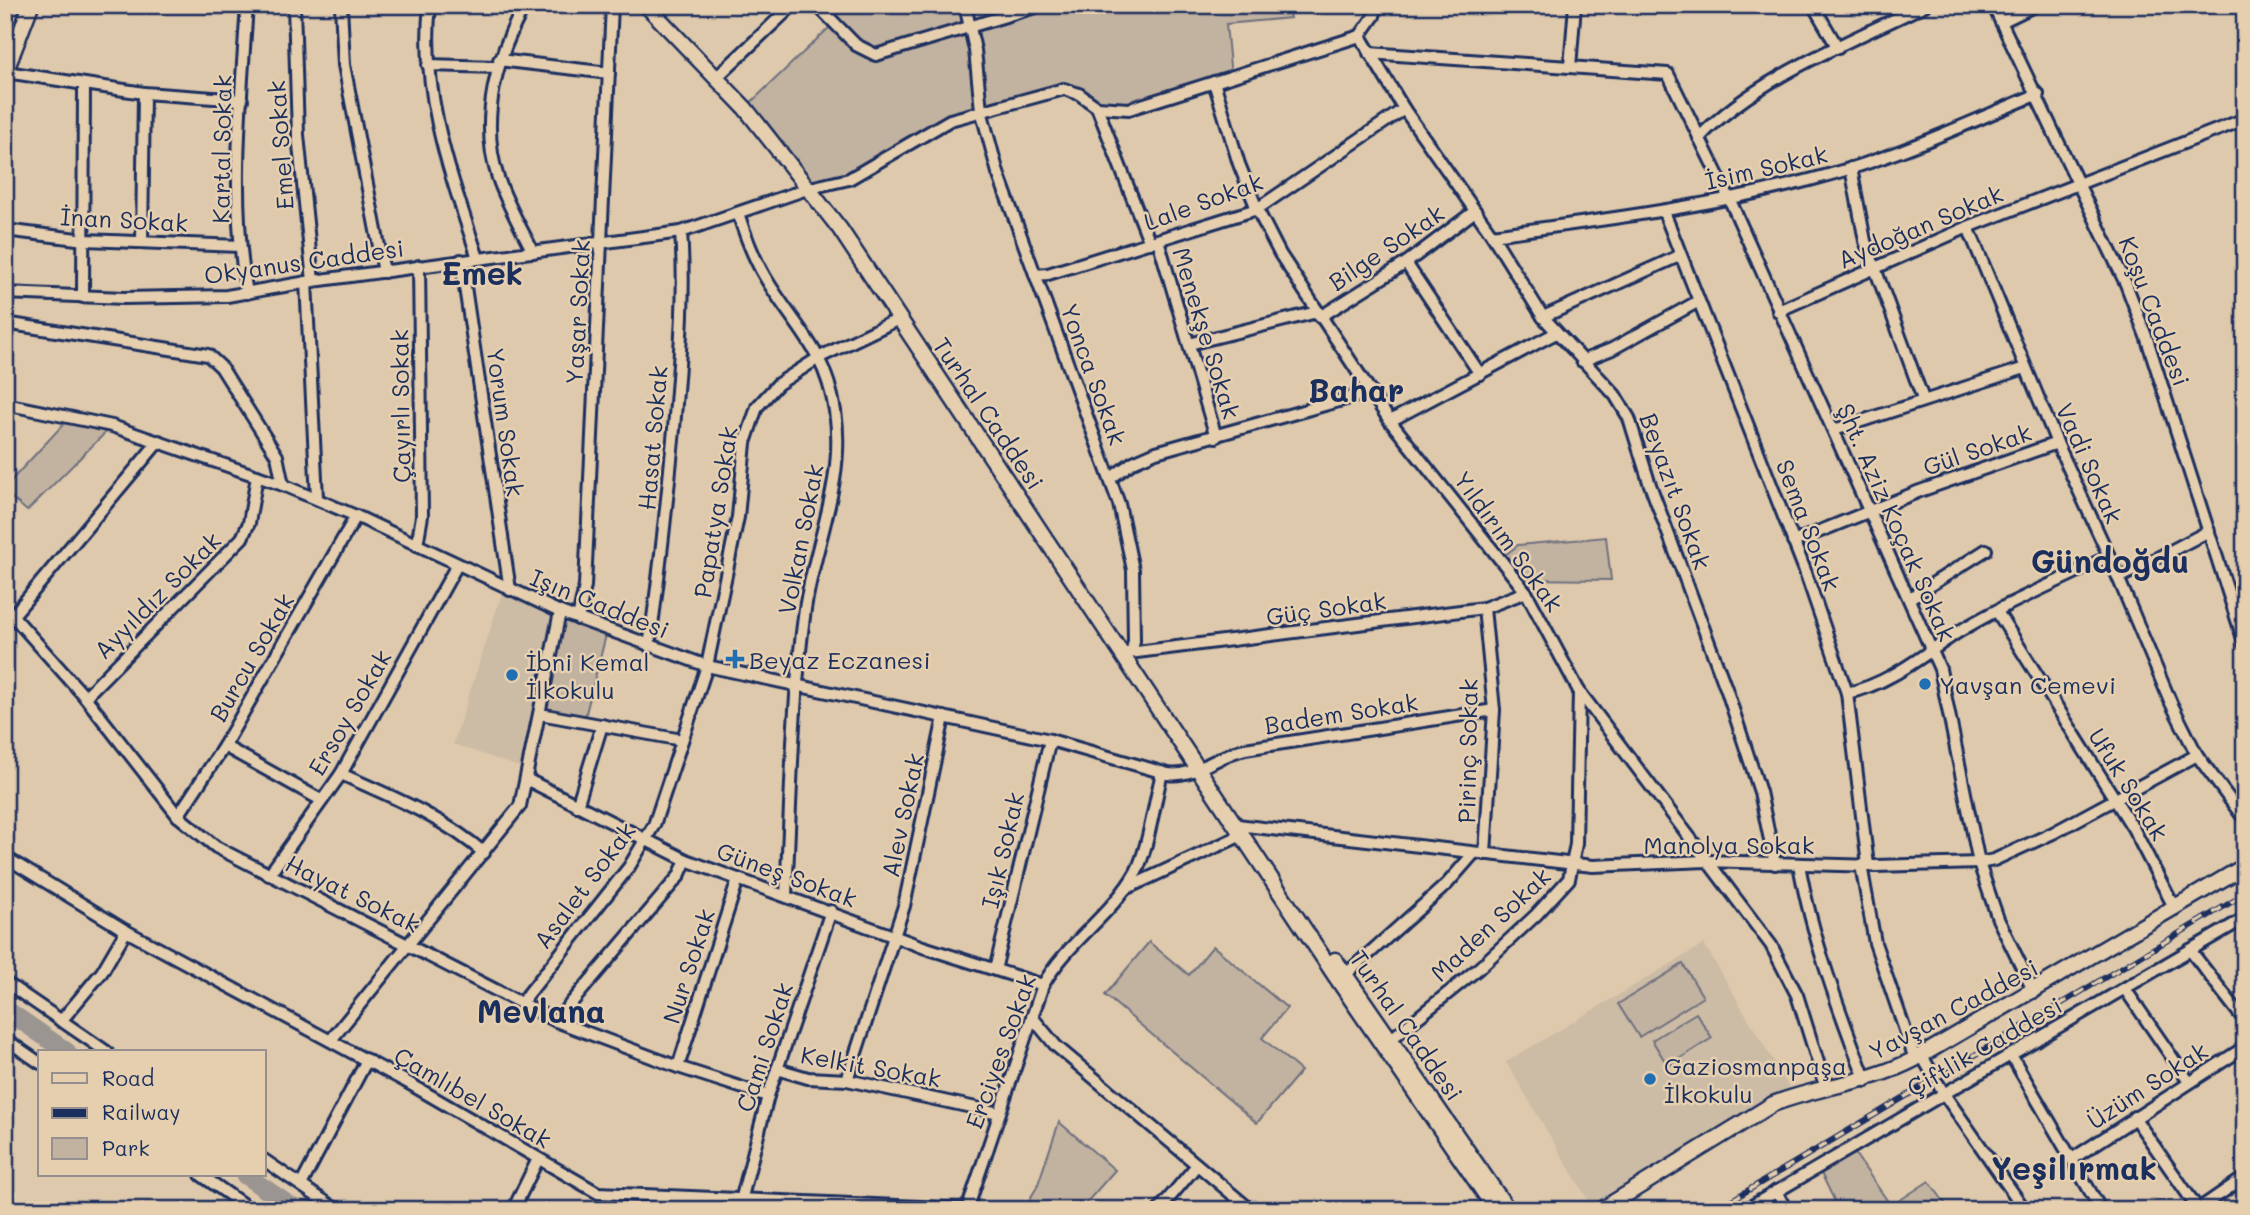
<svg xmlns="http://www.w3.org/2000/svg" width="2250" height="1215" font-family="Mali,sans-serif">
  <rect width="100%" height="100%" fill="#dec9ac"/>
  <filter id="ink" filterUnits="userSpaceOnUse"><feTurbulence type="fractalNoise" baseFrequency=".0143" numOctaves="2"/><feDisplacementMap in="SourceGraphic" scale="14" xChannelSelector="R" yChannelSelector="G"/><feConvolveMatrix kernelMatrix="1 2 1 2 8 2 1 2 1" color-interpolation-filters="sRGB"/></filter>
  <g filter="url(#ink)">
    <g fill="#ccbba5">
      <path d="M504,587L560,612L528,770L453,744Z"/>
      <path d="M1704,944L1794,1096L1601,1210H1594L1506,1062Z"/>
    </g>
    <g fill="#c2b2a0" stroke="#6e707f" stroke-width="2">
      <path d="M817,5H965L970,26L1042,5H1287L1290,18L1226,24L1231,77L1119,110L1072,91L949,120L859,174L810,188L745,108L834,23Z"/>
      <path d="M71,416L112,426L27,511L5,492V487Z"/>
      <path d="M1606,537L1611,580L1516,579L1500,559L1518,545Z"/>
      <path d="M560,612L607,631L584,721L540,714Z"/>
      <path d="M1149,942L1189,975L1213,946L1287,1008L1262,1038L1301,1071L1257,1123L1105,995Z"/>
      <path d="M1683,964L1703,997L1639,1037L1618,1004Z"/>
      <path d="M1696,1013L1712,1038L1668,1066L1652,1040Z"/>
      <path d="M1059,1122L1115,1170L1080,1210H1023L1037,1187Z"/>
      <path d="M1851,1148L1891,1206L1929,1181L1950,1210H1839L1818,1167Z"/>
    </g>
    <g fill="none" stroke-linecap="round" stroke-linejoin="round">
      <g stroke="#9b9592" stroke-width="19">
        <path d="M5,1009L67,1052"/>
        <path d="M245,1175L296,1210"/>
      </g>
      <g stroke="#1b2f5e" stroke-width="16">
        <g id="street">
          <path d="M247,5C241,97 230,203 247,293"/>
          <path d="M294,5L298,135L313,281"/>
          <path d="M341,5L344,65L384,272"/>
          <path d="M430,5C420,93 451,176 478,258"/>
          <path d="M525,5C496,56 479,120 498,178C507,204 521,228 533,252"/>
          <path d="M817,5L856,45L876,55L1042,5"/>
          <path d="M965,5L975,50L981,110L998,173L1119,504L1133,570L1134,641L1132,650L1125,656"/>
          <path d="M1813,5L1838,48"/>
          <path d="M1993,5L2126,284L2147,339L2245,645"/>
          <path d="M2001,22L2036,5"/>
          <path d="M1360,36L1404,109L1492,235L1543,317L1615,395L1629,418L1649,482L1727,691L1760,792L1775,864"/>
          <path d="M1369,53L1668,74L1729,198L1940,669L1979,863L1998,919L2034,992"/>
          <path d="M499,60L609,73"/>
          <path d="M428,65L497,67"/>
          <path d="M1570,67L1575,5"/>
          <path d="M6,72L144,93L242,100"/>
          <path d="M717,77L793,5"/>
          <path d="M1214,82L1239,164L1257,209L1280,254L1390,421L1526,592L1579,691L1771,945L1797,995L1826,1088"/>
          <path d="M1097,107L1129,109L1360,36L1374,16L1377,5"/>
          <path d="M1699,138C1755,78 1852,41 1925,5"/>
          <path d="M1851,168L1865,241L1923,399"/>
          <path d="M1664,212L1804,568L1847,693L1868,865"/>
          <path d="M738,213C745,235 753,257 765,277C795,328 825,348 835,411C846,479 815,543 805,609C792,703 791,800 786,895"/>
          <path d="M1968,227L2057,443L2109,556L2171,703L2197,755L2245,820"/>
          <path d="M5,230L85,240L240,246"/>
          <path d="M1492,235C1612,219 1732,204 1849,169C1913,149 1975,120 2038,94"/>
          <path d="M1158,240L1216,437"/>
          <path d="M142,242L144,93"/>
          <path d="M461,260L510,590"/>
          <path d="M1406,263L1480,374"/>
          <path d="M1035,275L1048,274L1257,209L1404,109"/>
          <path d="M306,282L317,498"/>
          <path d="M5,293L124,298L227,296L313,281L681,232L810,188L849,179L950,120L1064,89L1079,94L1097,107L1150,243"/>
          <path d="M83,297L84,86"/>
          <path d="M1778,311L1968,227L2245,119"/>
          <path d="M1320,317L1406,263L1475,211"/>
          <path d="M1543,317L1679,256"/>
          <path d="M5,323L208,355L221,367L277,456L283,485"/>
          <path d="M1189,344L1317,312"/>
          <path d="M1582,361L1612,349L1697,302"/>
          <path d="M5,404L112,426L283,485L356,516L560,612L707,666L1050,740L1168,774C1195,778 1219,754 1245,749L1494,710"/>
          <path d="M1390,421L1556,333"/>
          <path d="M1834,430L2025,368"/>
          <path d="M1111,478L1133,462L1156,452L1371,392"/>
          <path d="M1793,542L1920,491L2057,443"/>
          <path d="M417,545L422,516L419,266"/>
          <path d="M2119,578L2209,531"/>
          <path d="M1910,598L1986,550"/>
          <path d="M5,607L85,697L178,816L216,847L556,1021L678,1067L768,1096"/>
          <path d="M1484,608L1494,710L1485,854"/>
          <path d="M1998,613L2133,828L2175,909"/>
          <path d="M578,619L585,586L612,5"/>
          <path d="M5,625L159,441"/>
          <path d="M649,646C660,574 667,502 674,429C679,363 686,298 681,232"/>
          <path d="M1129,653L1484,608L1526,592"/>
          <path d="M1847,693C1887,685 1922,656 1955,634C2003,604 2059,582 2109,556"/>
          <path d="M85,697L242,538L249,523L257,476"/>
          <path d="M540,714L682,740"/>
          <path d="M224,746L321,800"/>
          <path d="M341,774C390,796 443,817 484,853"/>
          <path d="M526,779L686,860L923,947L1043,985"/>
          <path d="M577,806L602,725"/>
          <path d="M178,816L224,746L356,516"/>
          <path d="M1237,825L1593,866L1706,861L1875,866L1979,863L1994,860L2053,833L2197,755"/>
          <path d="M5,857L126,931L405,1081L598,1193L967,1209"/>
          <path d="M1799,864C1812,938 1839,1010 1866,1081"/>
          <path d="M1861,865L1875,943L1915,1059"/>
          <path d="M269,875L341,774L457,565"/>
          <path d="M1125,889L1244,834"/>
          <path d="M2190,950L2245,1021"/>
          <path d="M995,970L1050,740"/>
          <path d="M1346,974L1447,884L1474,853"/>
          <path d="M5,982L107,1052"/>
          <path d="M2125,989L2189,1082"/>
          <path d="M522,1002L629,867L654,825L707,666L738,517L745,443L757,407L778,384L820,357L899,319"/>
          <path d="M1032,1017L1056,1046L1251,1210"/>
          <path d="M61,1021L102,972L126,931"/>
          <path d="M556,1021L679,876L686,860"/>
          <path d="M5,1039L40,1063"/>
          <path d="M331,1040L520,806L560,612"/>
          <path d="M1390,1040L1479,968L1536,915L1569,879L1576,844L1579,691"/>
          <path d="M2011,1055L2101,1210"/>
          <path d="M1922,1056L1944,1094L2025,1210"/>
          <path d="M678,1067L738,879"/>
          <path d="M777,1069L808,1078L847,1080L999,1113"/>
          <path d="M847,1080L904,906L944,717"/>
          <path d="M2134,1117L2198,1209"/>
          <path d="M2072,1159L2245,1047"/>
          <path d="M264,1160L337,1210"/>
          <path d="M201,1175L251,1210"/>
          <path d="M301,1185L367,1060"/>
          <path d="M1776,1191L1786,1210"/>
          <path d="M742,1197L768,1096L831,911"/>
          <path d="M513,1210L538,1159"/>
          <path d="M967,1210L1043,985C1067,942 1112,915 1136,872C1148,850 1155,799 1162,773"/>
          <path d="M1159,1210L1197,1165"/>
          <path d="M1745,1210L2245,918"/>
          <path d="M2197,1210L2245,1177"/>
        </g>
      </g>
      <g stroke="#1b2f5e" stroke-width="19">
        <g id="secondary">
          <path d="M646,5L745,108L840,229L1338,980L1496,1210"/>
          <path d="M5,73L31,5"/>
          <path d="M1335,960L1508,1210"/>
          <path d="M1601,1210L1773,1104C1822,1085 1867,1084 1915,1059L2245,866"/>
        </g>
      </g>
      <use href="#street" stroke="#e6cfaf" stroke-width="10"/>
      <use href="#secondary" stroke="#e6cfaf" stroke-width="14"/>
      <g stroke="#1b2f5e" stroke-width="6">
        <path id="rail" d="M1715,1210L2245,894"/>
      </g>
      <use href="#rail" stroke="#e6cfaf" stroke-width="3.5" stroke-dasharray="10" stroke-linecap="butt"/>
    </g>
  </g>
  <g fill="#1f6fb2" stroke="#e6cfaf" stroke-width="2.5">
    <path d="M731.5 648.5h7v7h7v7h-7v7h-7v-7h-7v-7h7z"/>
    <circle cx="512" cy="675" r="7"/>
    <circle cx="1925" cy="684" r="7"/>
    <circle cx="1650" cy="1079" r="7"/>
  </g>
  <g text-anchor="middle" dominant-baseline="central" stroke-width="5" stroke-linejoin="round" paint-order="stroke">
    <g font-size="24" fill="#1b2f5e" stroke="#e6cfaf">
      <text transform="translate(280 145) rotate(-94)">Emel Sokak</text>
      <text transform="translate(221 149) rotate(-89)">Kartal Sokak</text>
      <text transform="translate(1766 167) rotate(-13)">İsim Sokak</text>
      <text transform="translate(1203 201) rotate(-20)">Lale Sokak</text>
      <text transform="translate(124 219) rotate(3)">İnan Sokak</text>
      <text transform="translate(1920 226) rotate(-23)">Aydoğan Sokak</text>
      <text transform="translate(1386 247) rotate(-34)">Bilge Sokak</text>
      <text transform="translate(304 261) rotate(-8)">Okyanus Caddesi</text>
      <text transform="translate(2155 311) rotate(69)">Koşu Caddesi</text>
      <text transform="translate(577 312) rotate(-87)">Yaşar Sokak</text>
      <text transform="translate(1207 333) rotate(73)">Menekşe Sokak</text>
      <text transform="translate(1094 374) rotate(70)">Yonca Sokak</text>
      <text transform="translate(400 406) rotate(-91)">Çayırlı Sokak</text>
      <text transform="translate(989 413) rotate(56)">Turhal Caddesi</text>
      <text transform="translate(506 422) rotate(82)">Yorum Sokak</text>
      <text transform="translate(652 438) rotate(-85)">Hasat Sokak</text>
      <text transform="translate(1977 449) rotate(-19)">Gül Sokak</text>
      <text transform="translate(2090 463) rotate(66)">Vadi Sokak</text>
      <text transform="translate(1676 491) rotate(70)">Beyazıt Sokak</text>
      <text transform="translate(715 512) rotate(-81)">Papatya Sokak</text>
      <text transform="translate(1897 522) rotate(66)">Şht. Aziz Koçak Sokak</text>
      <text transform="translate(1809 525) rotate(69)">Sema Sokak</text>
      <text transform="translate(800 539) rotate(-79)">Volkan Sokak</text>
      <text transform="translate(1509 541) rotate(54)">Yıldırım Sokak</text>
      <text transform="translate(157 595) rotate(-45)">Ayyıldız Sokak</text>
      <text transform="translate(600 603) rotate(22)">Işın Caddesi</text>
      <text transform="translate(1326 608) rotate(-8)">Güç Sokak</text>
      <text transform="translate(251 657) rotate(-60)">Burcu Sokak</text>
      <text transform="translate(349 712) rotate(-60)">Ersoy Sokak</text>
      <text transform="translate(1341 713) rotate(-9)">Badem Sokak</text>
      <text transform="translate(1467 751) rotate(-89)">Pirinç Sokak</text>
      <text transform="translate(2129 784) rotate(58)">Ufuk Sokak</text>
      <text transform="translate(902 815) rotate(-78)">Alev Sokak</text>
      <text x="1729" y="844">Manolya Sokak</text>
      <text transform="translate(1002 850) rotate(-77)">Işık Sokak</text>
      <text transform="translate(787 874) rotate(20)">Güneş Sokak</text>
      <text transform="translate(584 885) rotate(-53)">Asalet Sokak</text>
      <text transform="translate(353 893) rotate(26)">Hayat Sokak</text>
      <text transform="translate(1490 924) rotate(-43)">Maden Sokak</text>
      <text transform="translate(688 966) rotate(-72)">Nur Sokak</text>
      <text transform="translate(1953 1009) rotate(-28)">Yavşan Caddesi</text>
      <text transform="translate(1407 1025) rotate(55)">Turhal Caddesi</text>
      <text transform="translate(1984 1046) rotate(-30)">Çiftlik Caddesi</text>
      <text transform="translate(764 1047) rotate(-72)">Cami Sokak</text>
      <text transform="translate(1000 1051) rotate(-70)">Erciyes Sokak</text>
      <text transform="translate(871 1066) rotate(10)">Kelkit Sokak</text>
      <text transform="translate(2147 1085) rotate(-33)">Üzüm Sokak</text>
      <text transform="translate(473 1097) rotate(30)">Çamlıbel Sokak</text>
    </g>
    <g font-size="24" fill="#1b2f5e" stroke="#e6cfaf" text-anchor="start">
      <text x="749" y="659">Beyaz Eczanesi</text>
      <text x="526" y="661">İbni Kemal<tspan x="526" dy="28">İlkokulu</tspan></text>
      <text x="1939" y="684">Yavşan Cemevi</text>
      <text x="1664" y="1065">Gaziosmanpaşa<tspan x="1664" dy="28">İlkokulu</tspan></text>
    </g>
    <g font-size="32" font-weight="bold" fill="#1b2f5e" stroke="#e6cfaf">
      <text x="482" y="272">Emek</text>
      <text x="1356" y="389">Bahar</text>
      <text x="2110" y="560">Gündoğdu</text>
      <text x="541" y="1010">Mevlana</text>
      <text x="2074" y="1167">Yeşilırmak</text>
    </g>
  </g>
  <rect width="2250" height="1215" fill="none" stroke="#e6cfaf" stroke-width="28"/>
  <rect x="14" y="14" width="2222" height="1187" fill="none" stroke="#1b2f5e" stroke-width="2.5" filter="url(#ink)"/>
  <rect x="38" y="1050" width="228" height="126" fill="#e6cfaf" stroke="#958f8f" stroke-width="2"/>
  <rect x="52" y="1073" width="35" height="10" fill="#e6cfaf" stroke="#958f8f" stroke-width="2"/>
  <text x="102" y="1086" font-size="21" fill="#1b2f5e">Road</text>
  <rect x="52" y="1108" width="35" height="10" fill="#1b2f5e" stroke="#958f8f" stroke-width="2"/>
  <text x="102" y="1120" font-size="21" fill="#1b2f5e">Railway</text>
  <rect x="52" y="1138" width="35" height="21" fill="#c2b2a0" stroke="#958f8f" stroke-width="2"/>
  <text x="102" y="1156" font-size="21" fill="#1b2f5e">Park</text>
</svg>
